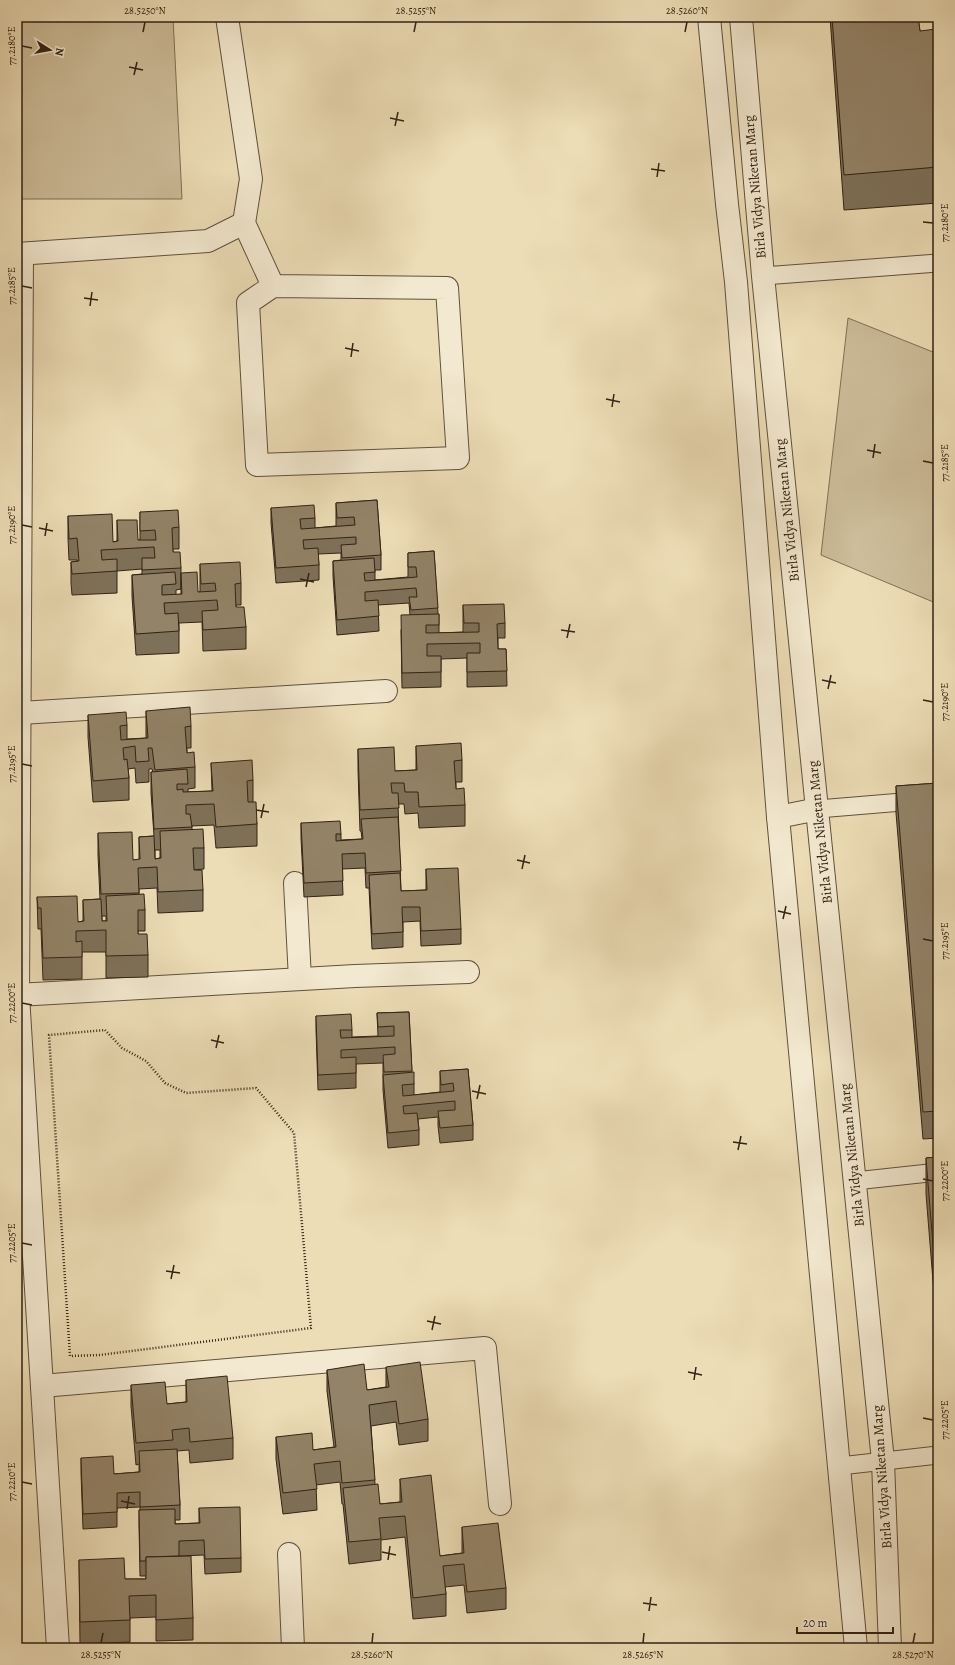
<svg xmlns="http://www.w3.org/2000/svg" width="955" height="1665" font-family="Alegreya,serif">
  <rect width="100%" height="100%" fill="#edddb6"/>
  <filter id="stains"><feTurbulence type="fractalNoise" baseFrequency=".005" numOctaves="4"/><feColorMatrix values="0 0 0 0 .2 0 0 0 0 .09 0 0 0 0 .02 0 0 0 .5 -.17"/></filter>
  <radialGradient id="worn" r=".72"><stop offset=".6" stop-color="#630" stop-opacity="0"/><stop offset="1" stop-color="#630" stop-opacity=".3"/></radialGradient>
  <g fill="#cdbd9a" stroke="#7f7056">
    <path d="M17,17H173L182,199H17Z"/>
    <path d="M848,318L938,354V604L821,555Z"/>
  </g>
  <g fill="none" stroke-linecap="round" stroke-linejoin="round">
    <g stroke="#60513c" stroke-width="19">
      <g id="service">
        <path d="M763,276L938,263"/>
        <path d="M818,809L938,799"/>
        <path d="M855,1181L938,1172"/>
        <path d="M840,1466L938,1455"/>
      </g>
    </g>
    <g stroke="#60513c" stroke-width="24">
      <g id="minor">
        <path d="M227,17L251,179L244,223L273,286L248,303L257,465L458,458L447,288L273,286"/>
        <path d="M17,254L208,241L244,223"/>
        <path d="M22,254L18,995L58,1648"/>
        <path d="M20,713L386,691"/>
        <path d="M295,883L300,979"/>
        <path d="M17,995L355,976L468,972"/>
        <path d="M42,1386L485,1348L500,1504"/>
        <path d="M289,1554L293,1648"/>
      </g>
    </g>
    <g stroke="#60513c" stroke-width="24">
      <g id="tertiary">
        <path d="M709,17L727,204L736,282L778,817L856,1648"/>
        <path d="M741,17L763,276L883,1461L890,1648"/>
        <path d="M778,817L818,809"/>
      </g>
    </g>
    <path stroke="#312213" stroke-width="2.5" stroke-dasharray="1 2" stroke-linecap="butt" d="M105,1030L122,1048L146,1061L165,1083L186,1093L256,1088L294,1133L311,1328L100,1355L70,1356L49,1035Z"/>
    <use href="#service" stroke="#f3e9d0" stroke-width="17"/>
    <use href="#minor" stroke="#f3e9d0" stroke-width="22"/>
    <use href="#tertiary" stroke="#f3e9d0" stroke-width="22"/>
  </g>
  <g fill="#7e7159" stroke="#312213" fill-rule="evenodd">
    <path d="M830,17H918L920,31L938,47V203L844,210Z"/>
    <path d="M377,500L381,555V570H375V580L408,577V553L434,551L438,614H439V633L463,632V605L505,623V638H498V649H506L507,686L467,687V658L441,659V687L402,688L401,630L410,615L409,603L378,605L379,631L337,635L333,576V561L341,560V553L318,554L319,565V580L276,583L271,523V508L315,518V528L336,526V503Z"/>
    <path d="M140,512L179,527V549H173V552L181,568V589L176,590V595L181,594V573L198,592H200V564L241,583V605H236V607L246,627V649L203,651L202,622L179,623V653L136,655L132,596V575L142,574V569L117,571V593L72,595L71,583V562L77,561V560H69L68,538V516L113,542L117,541V520L138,540H140Z"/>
    <path d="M146,711L191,726V748H187V753L195,767V788L188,789V792L212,791L211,763L253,780V801L257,824V846L216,848L214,825L192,826V829L204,848V869L194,870L203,890V911L158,913L157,888L139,889V894L145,910V931H138V934L148,955V977L106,978V952H82V979L43,980L41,929H38L37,897L78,922L83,921V900L100,899L98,855V833L133,860H139V837L154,836L151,793V772H153L152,769H149V782L136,783L135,768L128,769L129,778V800L93,802L88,737V715L127,725V739L146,738ZM155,850H160V858L155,859ZM102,916H106V921H102Z"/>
    <path d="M416,746L462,760V782H456V789L465,805V826L419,828L418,813L405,814L404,804H398L401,891L426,890V869L461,929V944L421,946L420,921L403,922V947L372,949L369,888H366L365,868L342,869L343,895L304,897L301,838V823L341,834V840L362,839L361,831H360L358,770V749L395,771L416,770Z"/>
    <path d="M938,783V1138L923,1139L896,813V786Z"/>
    <path d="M409,1012L412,1073L414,1084V1095L440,1092V1071L468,1069L473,1125V1140L440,1143L438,1126V1117L418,1119L419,1130V1145L388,1148L383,1090V1063L356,1064V1088L318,1090L316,1030V1016L352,1030V1037L378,1036L377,1013Z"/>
    <path d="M938,1157V1343L926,1194V1158Z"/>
    <path d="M386,1367L428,1419V1441L399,1445L396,1422L371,1426L375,1484L380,1504L400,1502V1479L440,1556L462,1553V1527L506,1588V1609L467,1613L464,1585L445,1587L446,1594V1616L413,1619L405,1537L381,1540V1560L349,1564L343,1504H342L340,1482L316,1485L317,1510L283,1514L276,1459V1437L313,1450L334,1447L327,1391V1370L367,1390L386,1387Z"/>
    <path d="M186,1380L233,1438V1459L190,1463L189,1450L177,1451L180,1505V1520H175V1524L199,1523V1508L241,1558V1572L205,1574L204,1555L179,1556L193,1618V1640L156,1641V1617L130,1618V1642L80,1644L79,1560L125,1579H146V1576H140L139,1525V1510H140V1507L117,1508V1527L83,1529L81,1473V1458L114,1474L139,1472V1464L136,1465L131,1406V1385L167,1404L186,1402Z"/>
  </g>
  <g fill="#938368" stroke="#312213">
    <path d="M832,17H918L920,31L936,29L938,47V167L844,175Z"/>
    <path d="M377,500L381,555L342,558L341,545L356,544V537L303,540L304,549L318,548L319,565L276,568L271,508L314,505L315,518L300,519L301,529L355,525L354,517L337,518L336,503Z"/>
    <path d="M178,510L179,527L172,528L173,552H180L181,568L142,570V558H155L154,547L101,550L102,560L117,559V571L72,574L71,562L79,561L77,538L69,539L68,516L112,514L113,542L118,541L117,520H137L138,540H156L155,530L140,531V512Z"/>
    <path d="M434,551L438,608L411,610L409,597H417L416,588L365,592V601L378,600L379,616L337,620L333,561L374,558L375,572L364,573L365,581L417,577L416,567H408V553Z"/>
    <path d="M240,562L241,583L235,584L236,607H244L246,627L203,630L202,611L218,610L217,600L164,603L165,614L178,613L179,631L136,634L132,575L175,572L176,584L162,585V595L182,594L181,573L197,572L198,592L216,591L215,583L201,584L200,564Z"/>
    <path d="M504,604L505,623L497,624L498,649H506L507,671L467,672V653H480V643L427,644V656H441V672L402,673L401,615L439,614V625H426V633L479,632V623H464L463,605Z"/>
    <path d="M190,707L191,726L185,727L187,753L194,752L195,767L155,770L152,748H148L149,761L136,762L135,746L123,748L124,760L127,759L129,778L93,781L88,715L126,712L127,725L120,726L121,740L148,738L146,711Z"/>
    <path d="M461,743L462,760L454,761L456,789L464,788L465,805L419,807L418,792H405L404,783H391L392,793H398L399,808L360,810L358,749L394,747L395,771L417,770L416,746Z"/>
    <path d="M252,760L253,780L247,781L248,802H256L257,824L216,827L214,804L186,805V814H190L192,827L154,829L151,772L187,769L188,784H177V790L183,789V792L213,791L211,763Z"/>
    <path d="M938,783V1111L923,1112L896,786Z"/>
    <path d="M398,817L401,871L366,873L365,853L342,854L343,881L304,883L301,823L340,821L341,834H336V841L363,839L361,819Z"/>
    <path d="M203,829L204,848H193L194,870H202L203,890L158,892L157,867L138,868L139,893L101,894L98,833L132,832L133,860L140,859L139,837L154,836L155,859L161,858L160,831Z"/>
    <path d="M458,868L461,929L421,931L420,907H402L403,932L372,934L369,875L400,873L401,891L427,890L426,869Z"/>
    <path d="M144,894L145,910H138V934H147L148,955L106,956V930L76,931V942L82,941V957L43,958L41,908H38L37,897L77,896L78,922L84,921L83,900L101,899L102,921H107L106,896Z"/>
    <path d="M409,1012L412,1071L384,1072L383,1055L395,1054V1047L341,1050V1058L356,1057V1073L318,1075L316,1016L351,1014L352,1030H340L341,1038L394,1036V1026L378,1027L377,1013Z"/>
    <path d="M468,1069L473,1125L440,1128L438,1111L455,1110V1101L403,1106L404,1114L417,1113L419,1130L388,1133L383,1075L414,1072V1084L402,1085L403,1096L454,1091L453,1083L441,1085L440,1071Z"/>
    <path d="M938,1157V1307L926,1158Z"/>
    <path d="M420,1362L428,1419L399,1424L396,1401L369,1405L375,1480L342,1483L340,1461L314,1464L317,1489L283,1493L276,1437L312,1433L313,1450L336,1447L327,1370L364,1364L367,1390L389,1387L386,1367Z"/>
    <path d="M227,1376L233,1438L190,1442L189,1428L172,1430L173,1440L136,1443L131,1385L165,1382L167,1404L187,1402L186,1380Z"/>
    <path d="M177,1449L180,1505L140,1507V1492L117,1493V1512L83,1514L81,1458L113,1456L114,1474L140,1472L139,1451Z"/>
    <path d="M431,1475L440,1556L464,1553L462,1527L498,1523L506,1588L467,1592L464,1564L443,1566L446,1594L413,1598L405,1516L379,1518L381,1539L349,1542L343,1488L378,1484L380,1504L402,1502L400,1479Z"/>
    <path d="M240,1507L241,1558L205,1559L204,1540L179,1541V1556L146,1557V1561H140L139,1510L175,1509V1524L200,1523L199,1508Z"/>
    <path d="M191,1556L193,1618L156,1620V1595L129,1596L130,1620L80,1622L79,1560L124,1558L125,1579H146V1557Z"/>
  </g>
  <path fill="none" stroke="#312213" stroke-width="1.5" d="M143,32L145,22M414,32L416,22M685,32L687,22M22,46L32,48M129,67L143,70M134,75L137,62M390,118L404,121M395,126L398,112M651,169L665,171M657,177L659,163M923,222L933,223M22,286L32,288M84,298L98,300M90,306L92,292M345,348L359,351M351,357L353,343M606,399L620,402M612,407L614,394M867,450L881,453M873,458L875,444M923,461L933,463M22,525L32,527M39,528L53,531M45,536L47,523M300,579L314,582M306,587L309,573M561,630L575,632M567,638L570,624M822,680L836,683M828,689L831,675M923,700L933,702M22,764L32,766M256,810L269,812M261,818L264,804M517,860L530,863M522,869L525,855M778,911L791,914M783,919L786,906M923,939L933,941M22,1003L32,1005M211,1040L224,1043M216,1048L219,1035M472,1091L486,1094M477,1099L480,1085M733,1142L747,1144M738,1150L741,1136M923,1179L933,1181M22,1243L32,1245M166,1271L180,1273M171,1279L174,1265M427,1321L441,1324M432,1330L435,1316M688,1372L702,1375M694,1380L696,1367M923,1418L933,1420M22,1482L32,1484M121,1501L135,1504M127,1509L129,1496M382,1552L396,1555M388,1560L390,1546M643,1603L657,1605M649,1611L651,1597M101,1643L103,1633M372,1643L373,1633M643,1643L644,1633M913,1643L915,1633"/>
  <g text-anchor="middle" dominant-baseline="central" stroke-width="3.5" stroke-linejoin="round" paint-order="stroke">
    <g font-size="14" fill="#312213" stroke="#f3e9d0">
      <text transform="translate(755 187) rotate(-95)">Birla Vidya Niketan Marg</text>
      <text transform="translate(787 510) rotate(-96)">Birla Vidya Niketan Marg</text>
      <text transform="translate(820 832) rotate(-96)">Birla Vidya Niketan Marg</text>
      <text transform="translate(852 1155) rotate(-96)">Birla Vidya Niketan Marg</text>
      <text transform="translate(882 1477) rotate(-94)">Birla Vidya Niketan Marg</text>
    </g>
  </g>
  <rect width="955" height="1665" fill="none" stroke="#edddb6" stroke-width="44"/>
  <g transform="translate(50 50) rotate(101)" stroke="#f3e9d0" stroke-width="3" paint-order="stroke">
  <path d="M0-3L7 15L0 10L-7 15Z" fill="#312213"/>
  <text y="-6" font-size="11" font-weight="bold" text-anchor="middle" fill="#312213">N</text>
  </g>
  <path d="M797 1627v6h96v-6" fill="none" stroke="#312213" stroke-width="2"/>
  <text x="803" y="1627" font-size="12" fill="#312213" stroke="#f3e9d0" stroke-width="3" paint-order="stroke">20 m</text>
  <rect x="22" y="22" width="911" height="1621" fill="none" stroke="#312213" stroke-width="1.5"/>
  <g font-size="10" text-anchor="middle" fill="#312213">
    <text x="145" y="14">28.5250°N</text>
    <text x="416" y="14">28.5255°N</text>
    <text x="687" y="14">28.5260°N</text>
    <text transform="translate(11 46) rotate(-90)" y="4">77.2180°E</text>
    <text transform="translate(944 223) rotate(-90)" y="4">77.2180°E</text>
    <text transform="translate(11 286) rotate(-90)" y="4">77.2185°E</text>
    <text transform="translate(944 463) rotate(-90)" y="4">77.2185°E</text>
    <text transform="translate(11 525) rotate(-90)" y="4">77.2190°E</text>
    <text transform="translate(944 702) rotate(-90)" y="4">77.2190°E</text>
    <text transform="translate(11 764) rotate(-90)" y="4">77.2195°E</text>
    <text transform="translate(944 941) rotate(-90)" y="4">77.2195°E</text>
    <text transform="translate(11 1003) rotate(-90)" y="4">77.2200°E</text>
    <text transform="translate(944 1181) rotate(-90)" y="4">77.2200°E</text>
    <text transform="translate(11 1243) rotate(-90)" y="4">77.2205°E</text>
    <text transform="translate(944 1420) rotate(-90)" y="4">77.2205°E</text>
    <text transform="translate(11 1482) rotate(-90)" y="4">77.2210°E</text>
    <text x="101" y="1658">28.5255°N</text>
    <text x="372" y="1658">28.5260°N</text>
    <text x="643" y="1658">28.5265°N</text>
    <text x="913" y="1658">28.5270°N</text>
  </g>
  <rect width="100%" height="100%" filter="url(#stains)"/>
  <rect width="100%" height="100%" fill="url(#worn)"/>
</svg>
